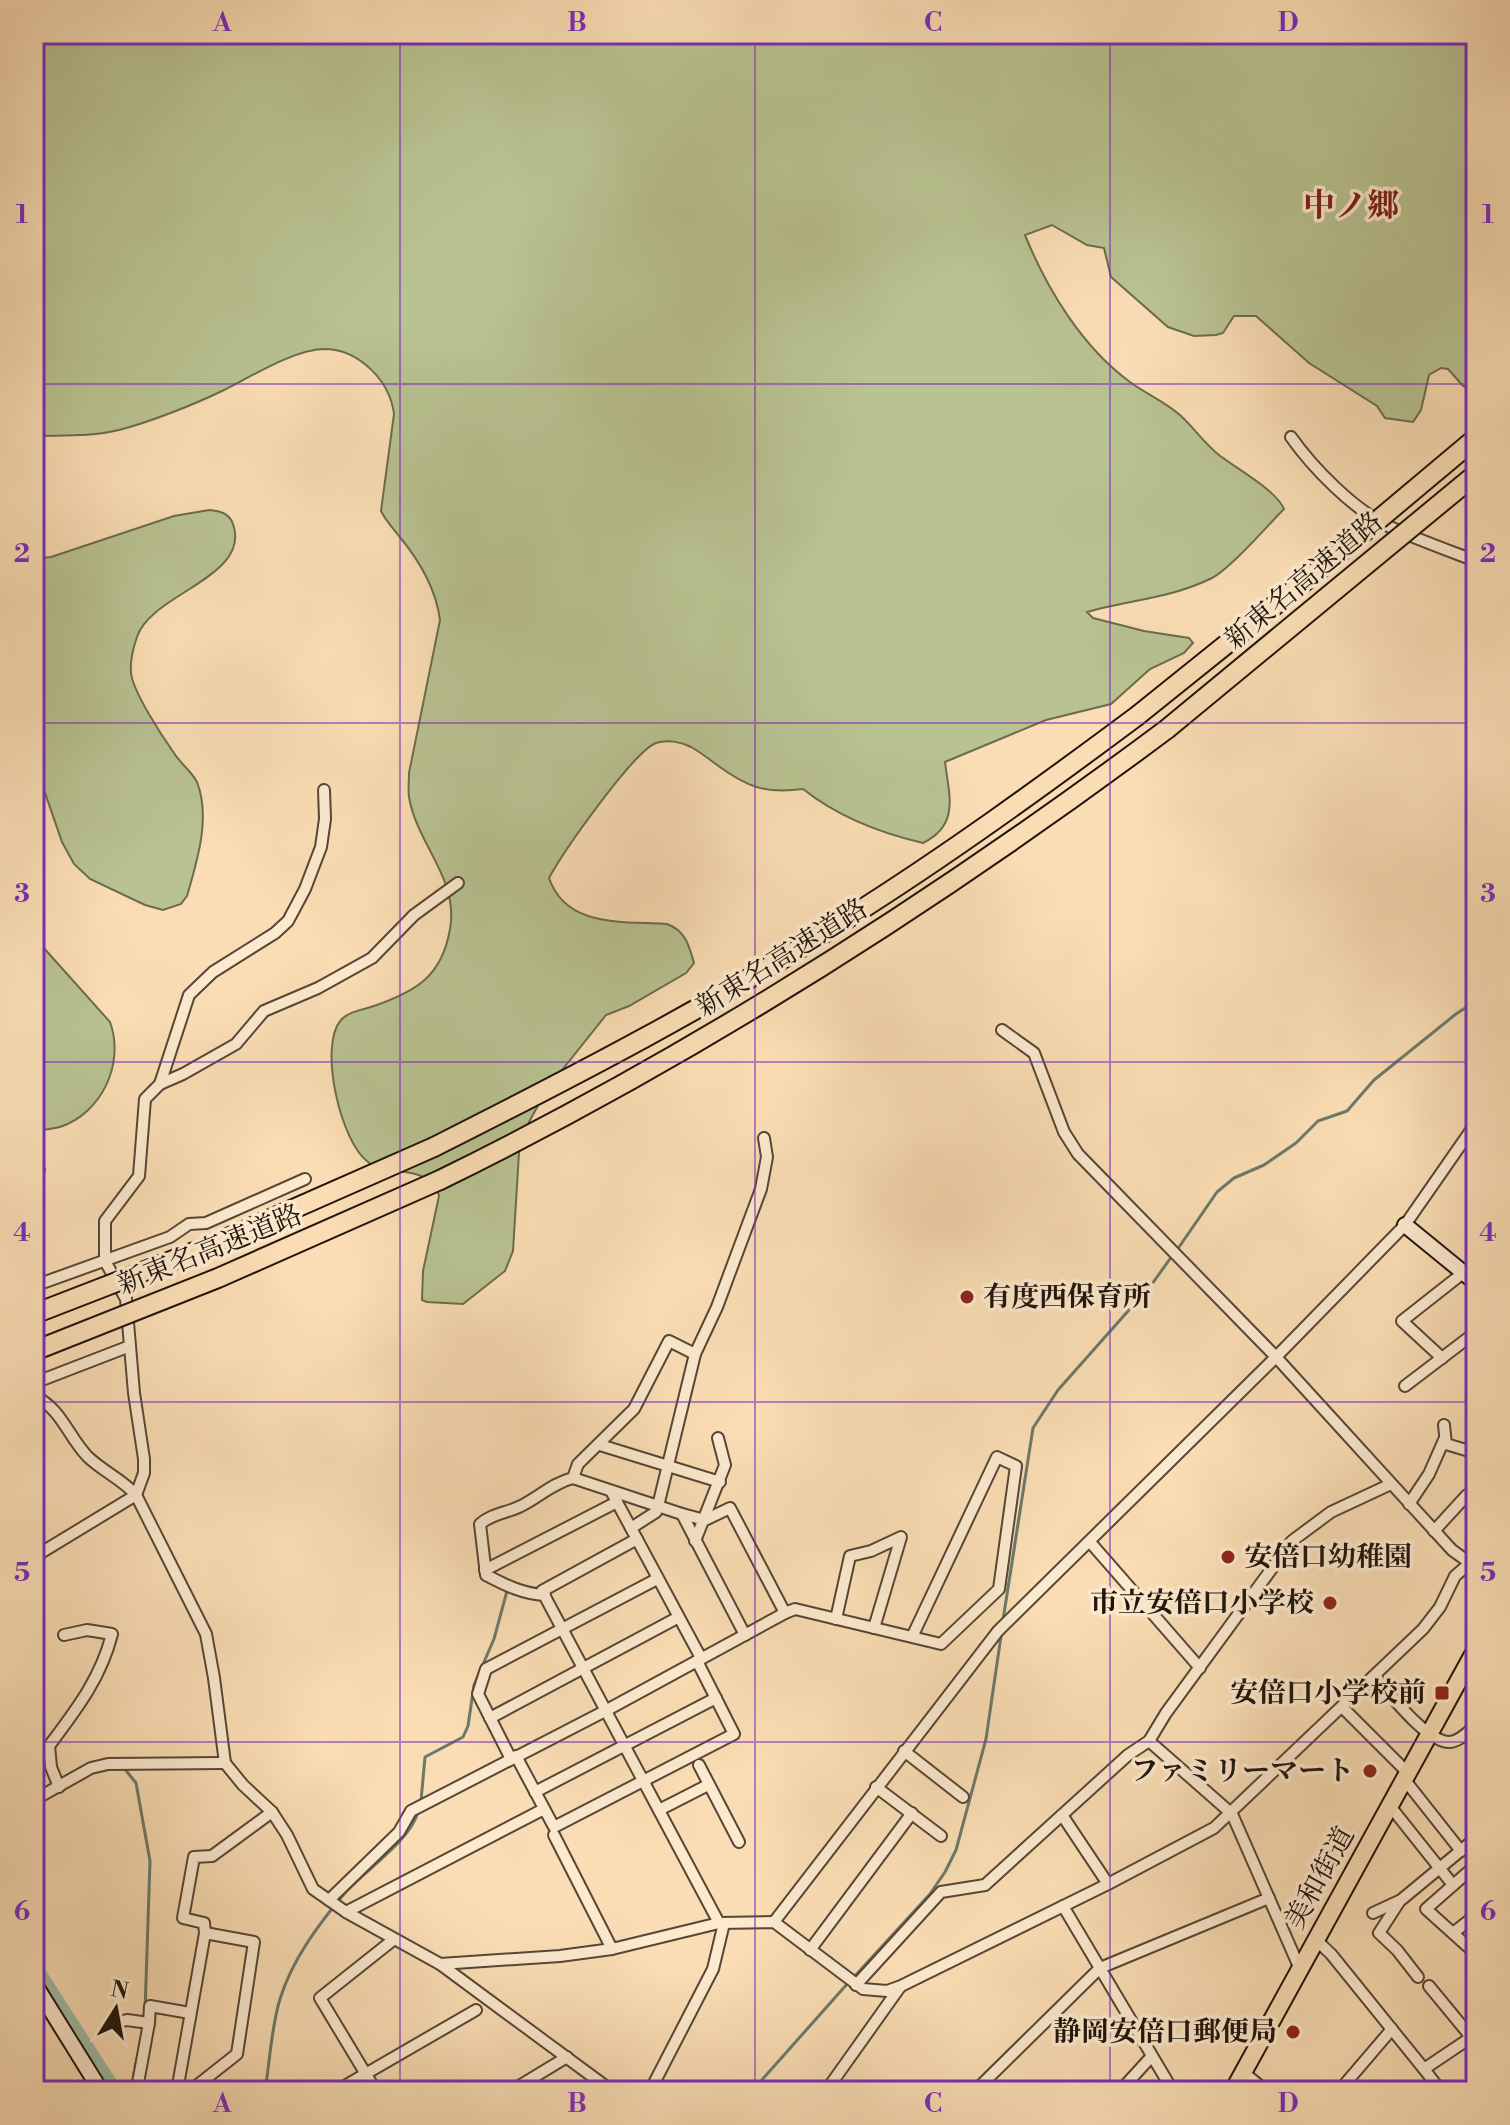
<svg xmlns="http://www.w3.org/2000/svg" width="1510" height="2125" font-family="'Libre Bodoni','Noto Serif JP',serif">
  <rect width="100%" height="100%" fill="#faddb4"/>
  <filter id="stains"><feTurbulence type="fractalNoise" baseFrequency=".0025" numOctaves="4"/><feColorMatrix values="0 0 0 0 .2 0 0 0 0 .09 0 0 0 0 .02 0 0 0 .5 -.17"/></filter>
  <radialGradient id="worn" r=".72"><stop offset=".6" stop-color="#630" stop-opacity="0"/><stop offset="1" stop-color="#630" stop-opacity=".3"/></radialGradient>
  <g fill="#b9c291" stroke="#6c6b4e" stroke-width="2">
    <path d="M34,34H1476V393L1463,386L1448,369L1441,368L1429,375L1421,410L1413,422L1385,418L1377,406L1309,363L1256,316H1234L1223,333L1216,335L1194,336L1168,327L1111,277L1104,248L1087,245L1052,225L1025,235C1047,289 1082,347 1130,382C1146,394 1166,402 1181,416C1194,428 1205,444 1219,455C1237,469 1276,490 1284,509C1268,525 1230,569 1212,578C1172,598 1129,600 1087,612L1093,618L1144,631L1189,638L1193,643L1184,653L1150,669L1111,704L1046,720L945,762C949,795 960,825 923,843C880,833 837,816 803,789C765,794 747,787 717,765C709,759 700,752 691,747C681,742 667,739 656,743C633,752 563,852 549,878C566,928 623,921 667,924C686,931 689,946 694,963L686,973L629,1006L606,1015L547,1089L529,1122L519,1153L513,1251L505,1271L463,1304L427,1302L422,1300L423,1271L439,1196L436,1186C431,1182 426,1178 421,1176C405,1169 383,1173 368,1162C341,1143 318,1046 341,1020C349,1011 363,1010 374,1006C417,991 442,976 450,929C459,878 417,845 409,797C408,790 409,780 409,773L440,620C436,589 419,560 399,536C392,527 386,521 381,511L394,414C390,381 359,349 324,349C292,350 251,377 222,391C193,405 150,422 119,430C90,437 63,435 34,436Z"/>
    <path d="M209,510C220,511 229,513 233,524C252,577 150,594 137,637C133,648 130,660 131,673C133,692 162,736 174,753C180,763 192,772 197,782C211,818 197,861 187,896L181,904L163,910L145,905L90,879L74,864L62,842L34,761V559L51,557L174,516Z"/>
    <path d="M34,937L110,1022C125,1063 102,1113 60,1127C52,1129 42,1130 34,1131Z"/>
  </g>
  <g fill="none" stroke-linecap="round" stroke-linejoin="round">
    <g stroke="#6c796a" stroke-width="3">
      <path d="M1177,1250L1217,1192L1234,1178L1264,1165L1296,1143L1318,1121L1347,1111L1374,1080L1456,1014L1476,1001"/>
      <path d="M1003,1620L1033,1428L1058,1390L1152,1284L1172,1256"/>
      <path d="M124,1768L136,1783L150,1861L145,2011"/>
      <path d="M421,1801L425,1757L463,1737L468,1726L474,1685L494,1639L507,1591"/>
      <path d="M853,1978L930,1894L945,1872L956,1850L986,1739L1001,1636"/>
      <path d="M135,2067L138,2055"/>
      <path d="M134,2073L132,2086L135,2091"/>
      <path d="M265,2091C270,2061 271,2028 280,1999C292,1960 318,1925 344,1894C364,1871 410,1841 418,1812"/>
      <path d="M752,2091L848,1983"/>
    </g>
    <path stroke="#9fbda8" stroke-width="16" d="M34,1967L114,2091"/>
    <g stroke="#564636" stroke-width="14">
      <g id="street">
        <path d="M1291,437C1313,468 1353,509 1388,526C1416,539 1447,550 1476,561"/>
        <path d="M1002,1030L1034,1053L1064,1132L1078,1154L1276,1357L1452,1550L1474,1566"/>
        <path d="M160,1084L183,1074L236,1044L264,1011L318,988L372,958L414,915L458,883"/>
        <path d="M34,1172L39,1170"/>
        <path d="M34,1286L170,1237L189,1224L206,1223L305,1179"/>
        <path d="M1442,1358L1402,1321L1463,1273"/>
        <path d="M34,1383L130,1346"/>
        <path d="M1405,1386L1476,1332"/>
        <path d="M34,1396C61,1408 68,1436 87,1456C102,1471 122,1479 136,1495L206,1634L214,1678L225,1763L243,1785L272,1812L287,1835L313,1889L346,1912L440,1964L612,2091"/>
        <path d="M1444,1425L1446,1444L1476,1453"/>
        <path d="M600,1445L720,1482"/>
        <path d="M573,1478L578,1464L634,1409L669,1341L695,1354"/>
        <path d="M611,1491L701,1658"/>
        <path d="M1409,1504L1429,1474L1444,1440"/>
        <path d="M682,1514L705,1520L730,1508L785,1613"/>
        <path d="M631,1528L656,1512L658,1506L695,1354L717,1307L761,1189L767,1157L764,1138"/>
        <path d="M1434,1531L1467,1495"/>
        <path d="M637,1539L542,1591L719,1923"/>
        <path d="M695,1541L725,1465L718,1438"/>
        <path d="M1090,1542L1200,1668"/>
        <path d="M34,1557L136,1495L144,1473V1459L134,1393L126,1299L105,1261V1221L139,1176L145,1099L160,1084L189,995L213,972L275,933L288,921L305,889L321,847L325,819L324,790"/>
        <path d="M485,1570L617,1502"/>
        <path d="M545,1595C523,1594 505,1585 486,1575L480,1524C493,1513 507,1513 521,1506C539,1497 553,1483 573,1478L682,1514L745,1635"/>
        <path d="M836,1619L850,1556L871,1551L901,1537L874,1628"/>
        <path d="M1375,1677C1390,1694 1427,1743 1450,1742C1460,1741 1468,1732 1476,1725"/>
        <path d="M1343,1708L1408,1773"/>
        <path d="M490,1718L677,1618"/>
        <path d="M1149,1741L1232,1814L1300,1969"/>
        <path d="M904,1751L963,1797"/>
        <path d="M516,1756L554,1827L734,1734L697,1661"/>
        <path d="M511,1759L478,1694L486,1669L657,1579"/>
        <path d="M699,1765L739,1842"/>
        <path d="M1404,1779L1461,1851"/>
        <path d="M59,1787L51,1767L49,1746C76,1710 101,1678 112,1634L87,1630L64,1635"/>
        <path d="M876,1787L941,1836"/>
        <path d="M535,1792L716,1698"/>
        <path d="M34,1800L91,1768L108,1764L225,1763"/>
        <path d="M1390,1806L1453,1885"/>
        <path d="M659,1810L708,1785"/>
        <path d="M1062,1815L1108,1884"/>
        <path d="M554,1835L612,1949"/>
        <path d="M1476,1865L1426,1909L1476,1954"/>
        <path d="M329,1900L399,1832L411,1811L607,1710L785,1613L795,1609L941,1644L999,1589L1016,1466L997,1457L912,1637"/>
        <path d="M1399,1902L1379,1933L1397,1950L1418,1977"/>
        <path d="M1063,1906L1173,2091"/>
        <path d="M346,1912L544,1809"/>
        <path d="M1373,1913L1401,1900L1476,1838"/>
        <path d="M774,1922L998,1631L1276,1357L1405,1225L1476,1123"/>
        <path d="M1453,1933L1476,1915"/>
        <path d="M1315,1939L1331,1954L1424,2069L1476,2034"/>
        <path d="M810,1950L912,1813"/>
        <path d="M440,1964L560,1956L612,1949L719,1923L774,1922L863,1989L887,1991L901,1986L1108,1884L1214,1828L1423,1629L1440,1607L1455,1576L1470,1563L1476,1553"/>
        <path d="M856,1985L941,1892L985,1885L1128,1755L1149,1741L1166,1713L1292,1541L1331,1512L1391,1484"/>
        <path d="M1429,1986L1471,2037"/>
        <path d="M114,2023L127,2020L149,2023"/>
        <path d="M1424,2069L1441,2091"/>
        <path d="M1243,2072L1266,2091"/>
        <path d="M143,2091L138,2083L149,2023L150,2006L190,2013"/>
        <path d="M177,2091L205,1933L204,1923L183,1918L194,1857L212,1856L272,1812"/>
        <path d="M190,2091L237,2054L254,1942L205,1933"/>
        <path d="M336,2091L476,2010"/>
        <path d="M376,2091L320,1998L393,1940"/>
        <path d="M511,2091L567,2057"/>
        <path d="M650,2091L713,1969L724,1923"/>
        <path d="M826,2091L900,1987"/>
        <path d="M975,2091L1100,1968L1269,1898"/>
        <path d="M1120,2091L1151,2057"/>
        <path d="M1339,2091L1392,2029"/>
      </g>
    </g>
    <g stroke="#1f140c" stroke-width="18">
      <g id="secondary">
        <path d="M1405,1225L1476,1283"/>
        <path d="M34,1983L101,2091"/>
      </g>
    </g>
    <g stroke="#1f140c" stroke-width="20">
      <path id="primary" d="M1233,2091L1476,1649"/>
    </g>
    <g stroke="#1f140c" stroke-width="22">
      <g id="highway">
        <path d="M434,1147C575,1076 716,1003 848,918C948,855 1043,786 1137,716"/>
        <path d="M440,1180C697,1054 938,900 1167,729"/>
      </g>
    </g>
    <use href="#street" stroke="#fce9ce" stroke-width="10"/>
    <use href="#secondary" stroke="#fce9ce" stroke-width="14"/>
    <use href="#primary" stroke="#faddb4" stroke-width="16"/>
    <use href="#highway" stroke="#faddb4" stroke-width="18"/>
    <g stroke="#1f140c" stroke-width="22" stroke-linecap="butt">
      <g id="highway-bridge">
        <path d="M1137,716L1315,573L1476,438"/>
        <path d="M1167,729L1476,474"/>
        <path d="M34,1314L207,1247L434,1147"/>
        <path d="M34,1351L218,1278L440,1180"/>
      </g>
    </g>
    <use href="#highway-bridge" stroke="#faddb4" stroke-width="18"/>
  </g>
  <path fill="none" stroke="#7b2cbf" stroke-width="2" stroke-opacity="0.55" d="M400,34V2091M755,34V2091M1110,34V2091M34,384H1476M34,723H1476M34,1062H1476M34,1402H1476M34,1742H1476"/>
  <g fill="#8f2418" stroke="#fce9ce" stroke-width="3">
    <circle cx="967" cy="1297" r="8"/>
    <circle cx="1228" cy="1557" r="8"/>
    <circle cx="1330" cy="1603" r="8"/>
    <rect x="1434" y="1685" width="16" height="16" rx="4"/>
    <circle cx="1370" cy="1771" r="8"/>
    <circle cx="1293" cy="2032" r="8"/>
  </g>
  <g text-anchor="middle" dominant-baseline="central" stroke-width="7" stroke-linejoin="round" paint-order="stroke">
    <g font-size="28" fill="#1f140c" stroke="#fce9ce">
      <text transform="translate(1304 581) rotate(-40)">新東名高速道路</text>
      <text transform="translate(782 958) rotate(-32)">新東名高速道路</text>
      <text transform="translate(210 1250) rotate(-22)">新東名高速道路</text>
      <text transform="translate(1320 1878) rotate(-61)">美和街道</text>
    </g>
    <g font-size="28" font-weight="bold" fill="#1f140c" stroke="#fce9ce" text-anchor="end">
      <text x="983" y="1297" text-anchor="start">有度西保育所</text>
      <text x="1244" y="1557" text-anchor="start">安倍口幼稚園</text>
      <text x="1314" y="1603">市立安倍口小学校</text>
      <text x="1426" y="1693">安倍口小学校前</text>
      <text x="1354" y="1771">ファミリーマート</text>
      <text x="1277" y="2032">静岡安倍口郵便局</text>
    </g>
    <g font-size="32" font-weight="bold" fill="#7a1f14" stroke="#fce9ce">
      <text x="1351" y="206">中ノ郷</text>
    </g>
  </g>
  <rect width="1510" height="2125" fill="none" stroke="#faddb4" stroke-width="88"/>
  <g transform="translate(116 2009) rotate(11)" stroke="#fce9ce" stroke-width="6" paint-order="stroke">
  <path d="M0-6L14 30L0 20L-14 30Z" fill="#1f140c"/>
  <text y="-12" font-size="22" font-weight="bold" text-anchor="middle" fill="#1f140c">N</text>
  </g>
  <rect x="44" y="44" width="1422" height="2037" fill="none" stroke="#7b2cbf" stroke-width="3"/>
  <g font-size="26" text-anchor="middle" font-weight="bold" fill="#7b2cbf">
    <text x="222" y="31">A</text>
    <text x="577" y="31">B</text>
    <text x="933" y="31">C</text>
    <text x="1288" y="31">D</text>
    <text x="22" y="223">1</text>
    <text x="1488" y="223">1</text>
    <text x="22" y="562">2</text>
    <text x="1488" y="562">2</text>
    <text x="22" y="902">3</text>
    <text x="1488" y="902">3</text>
    <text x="22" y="1241">4</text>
    <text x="1488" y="1241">4</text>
    <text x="22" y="1581">5</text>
    <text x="1488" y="1581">5</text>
    <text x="22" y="1920">6</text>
    <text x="1488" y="1920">6</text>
    <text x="222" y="2112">A</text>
    <text x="577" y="2112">B</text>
    <text x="933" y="2112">C</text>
    <text x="1288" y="2112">D</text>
  </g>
  <rect width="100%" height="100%" filter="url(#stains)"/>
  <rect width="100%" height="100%" fill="url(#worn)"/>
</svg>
